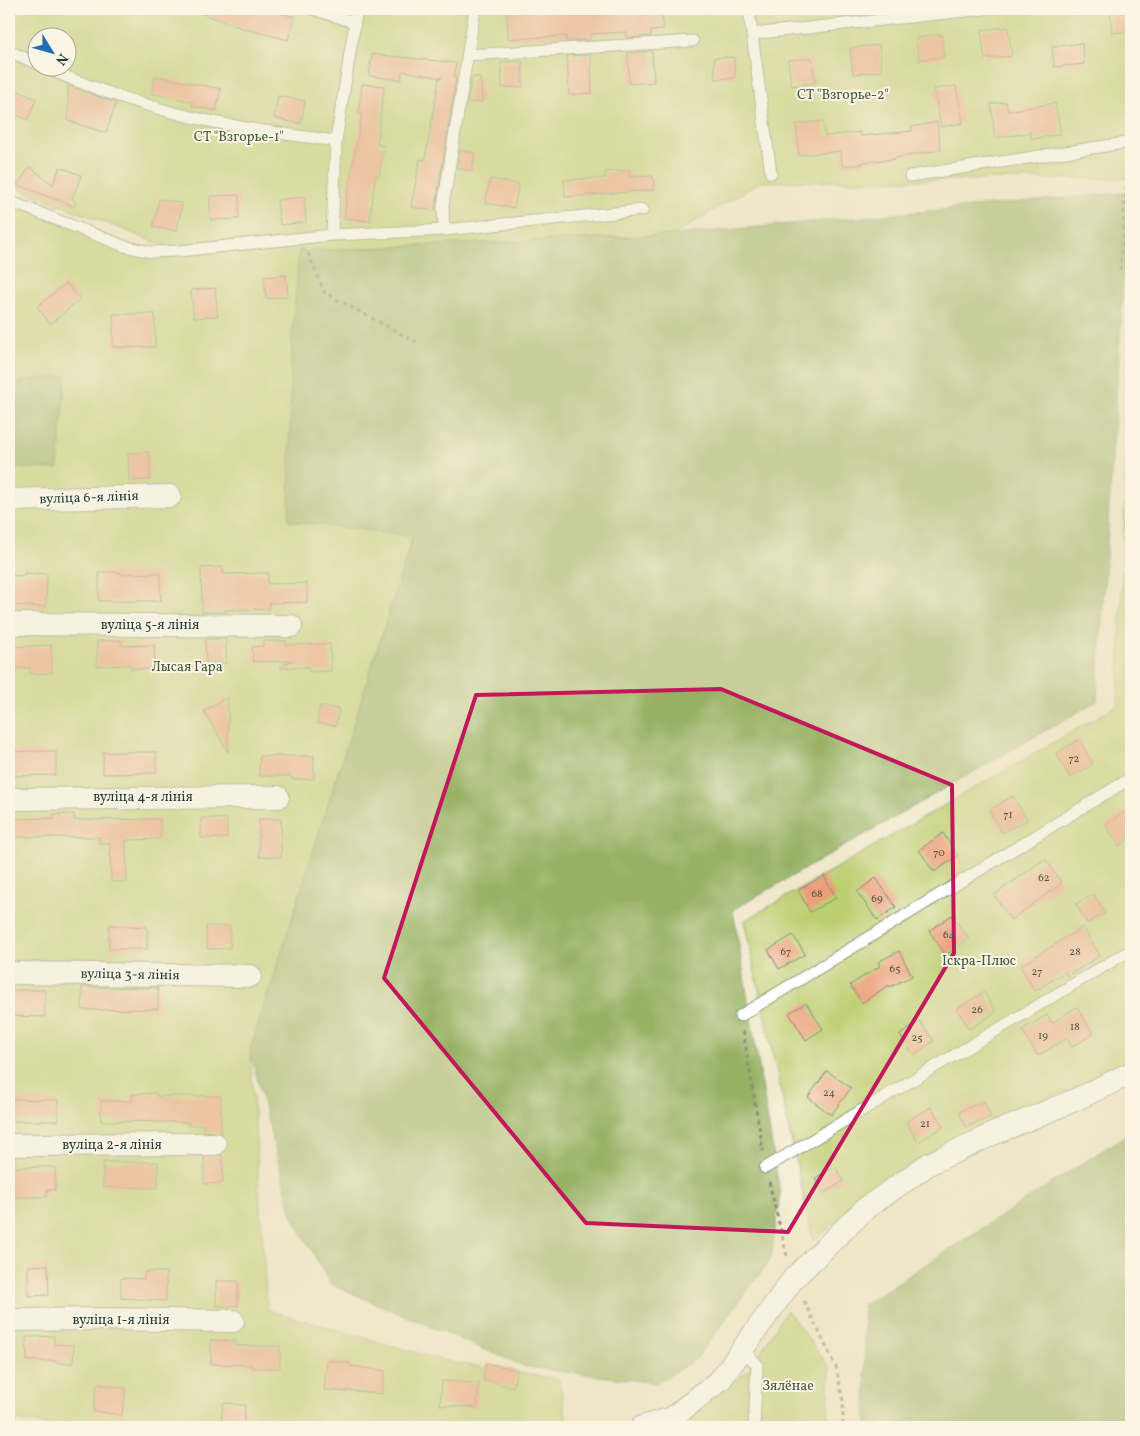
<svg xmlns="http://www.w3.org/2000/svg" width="1140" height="1436" font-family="Vollkorn,serif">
  <rect width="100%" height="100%" fill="#fcf5e5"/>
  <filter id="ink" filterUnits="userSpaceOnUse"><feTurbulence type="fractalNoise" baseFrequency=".02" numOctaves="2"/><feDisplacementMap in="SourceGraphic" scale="10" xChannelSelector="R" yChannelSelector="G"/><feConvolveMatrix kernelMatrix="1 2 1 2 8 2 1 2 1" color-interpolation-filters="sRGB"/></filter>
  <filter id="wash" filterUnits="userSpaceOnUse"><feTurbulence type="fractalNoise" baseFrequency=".0096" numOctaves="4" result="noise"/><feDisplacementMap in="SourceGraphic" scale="20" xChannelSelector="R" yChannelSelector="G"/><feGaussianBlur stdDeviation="1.12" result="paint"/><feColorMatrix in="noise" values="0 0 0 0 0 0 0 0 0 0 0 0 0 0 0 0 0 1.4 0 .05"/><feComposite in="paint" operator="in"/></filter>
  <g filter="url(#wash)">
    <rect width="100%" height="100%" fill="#eee6c7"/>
    <g fill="#bdce71" stroke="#6e8652" fill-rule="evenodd">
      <path d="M9,9H1131V178L760,182L673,235L299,251L413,535L326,816L250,1051L267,1310L454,1363L559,1379L568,1427H64L9,1419V201L124,246L178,251L9,185ZM38,38H68V68H38Z"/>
      <path d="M1131,300V1061L1085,1085L1008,1111L895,1173L813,1241L744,921L1118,705Z"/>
      <path d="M787,1310L830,1368L828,1427H678L750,1369Z"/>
    </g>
    <g fill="#96b163" stroke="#5a774c">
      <path d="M1129,192L1097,701L733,910L780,1194L771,1259L696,1359L657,1383L526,1367L330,1284L292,1215L250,1051L413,536L289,521L291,351L299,251L673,235Z"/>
      <path d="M66,376L58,469L9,468V438L20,381Z"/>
      <path d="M1131,1132V1427H867L863,1305Z"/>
    </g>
    <g id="blocks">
      <g fill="#ea9d77">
        <path d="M195,9H267L295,17L288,40L242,28L195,11Z"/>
        <path d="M559,9H662L663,30L651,31V36L627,38V32L590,34V40L566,41V36L508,39L507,11Z"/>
        <path d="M1110,9H1131V31L1112,33Z"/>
        <path d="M1008,27L1012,56L985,59L981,30Z"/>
        <path d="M941,34L944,57L919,60L916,38Z"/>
        <path d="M1082,43L1084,64L1054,67L1052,47Z"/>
        <path d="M879,45L882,71L853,74L850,48Z"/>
        <path d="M652,51L654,82L629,84L628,53Z"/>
        <path d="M372,54L456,63L454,78H456L435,211L411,207L420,159L425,160L439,78H442L402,71L401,80L369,76Z"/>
        <path d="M591,55L592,93L569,95L567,56Z"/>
        <path d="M734,57L735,78L715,79L714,58Z"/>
        <path d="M812,58L815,83L791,86L788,60Z"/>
        <path d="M522,61L523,87L502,88L501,62Z"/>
        <path d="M155,76L221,89L216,111L192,106L193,102L151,93Z"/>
        <path d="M472,77H480L482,102L467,103Z"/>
        <path d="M362,84L384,86L377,144L384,146L379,176H375L370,221L344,218L347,195L362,114L359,113Z"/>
        <path d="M68,86L116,103L106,133L68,121Z"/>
        <path d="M956,86L963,123L941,127L934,89Z"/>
        <path d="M18,91L36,99L28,120L9,112Z"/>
        <path d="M278,96L305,101L301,124L274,118Z"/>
        <path d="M1006,102L1008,111L1055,103L1061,134L1032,139L1030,133L995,138L991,104Z"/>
        <path d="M823,121L825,136L860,132V136L912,131L911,127L937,122L941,150L894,158L895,159L863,162V164L842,166L841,151L799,155L796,124Z"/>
        <path d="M460,150L475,153L472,171L457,168Z"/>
        <path d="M30,167L53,185L60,167L81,175L72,199L76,202L74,206L17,185Z"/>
        <path d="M629,170L630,177L653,176L654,190L565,197L564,180L606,178L605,172Z"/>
        <path d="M490,179L519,184L514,208L485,203Z"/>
        <path d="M239,195V219L210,220V196Z"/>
        <path d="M304,197L306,222L280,225L277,200Z"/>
        <path d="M159,199L182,203L177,231L153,227Z"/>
        <path d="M286,275L288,296L266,299L264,277Z"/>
        <path d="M66,283L80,299L50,324L37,307Z"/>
        <path d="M215,288L218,316L194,318L191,290Z"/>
        <rect x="113" y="314" width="42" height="33"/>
        <path d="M149,452L150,480L129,481L128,453Z"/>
        <path d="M223,567V574L268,573V584L307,583V602L269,603V609L225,610V612H202L201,568Z"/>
        <path d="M99,572H120V574L160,573L161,601H99Z"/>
        <path d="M24,573L47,574L46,607L9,605V575L24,576Z"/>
        <path d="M205,639H226V663H206Z"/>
        <path d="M121,640L122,646L154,645L155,669H131V665L97,666V641Z"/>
        <path d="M263,641H286V645L330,644L331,671L309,672V667L280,668L291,661L253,662L252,647L263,646Z"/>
        <path d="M51,645L52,673L30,674V668H9V647Z"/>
        <path d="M228,697V752L204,711Z"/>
        <path d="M320,706L339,709L336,726L317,723Z"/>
        <path d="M1079,740L1093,764L1070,778L1056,753Z"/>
        <path d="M32,751H56V775L9,776V752Z"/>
        <path d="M103,752H156V773L103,774Z"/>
        <path d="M260,756H314V779H291V776H259Z"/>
        <path d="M1013,796L1027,820L1002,833L989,810Z"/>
        <path d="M1124,812L1131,822V837L1119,846L1105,825Z"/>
        <path d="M54,814H74V820L160,819V839L126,840L127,882H111L110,843H99V837H9V819L54,818Z"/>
        <path d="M201,818L227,819V838H201Z"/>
        <rect x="259" y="819" width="22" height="38"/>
        <path d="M943,833L958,856L934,872L919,850Z"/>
        <path d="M1045,859L1062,883L1011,920L994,895Z"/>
        <path d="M824,876L836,898L810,912L798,890Z"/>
        <path d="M876,878L896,907L877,920L857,892Z"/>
        <path d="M1094,894L1105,913L1087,923L1076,904Z"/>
        <path d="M952,915L969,939L946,955L929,931Z"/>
        <path d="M109,925L147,927V949H109Z"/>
        <path d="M206,926H230V948L207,949Z"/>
        <path d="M1083,927L1100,956L1067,976L1065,972L1035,991L1020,966Z"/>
        <path d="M793,935L805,954L779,969L768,950Z"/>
        <path d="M899,951L912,976L890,987L889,985L862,1003L850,985L880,966L878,962Z"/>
        <path d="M82,987L158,988V1009L82,1010Z"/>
        <path d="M9,990H45V1017L9,1016Z"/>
        <path d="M984,992L996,1012L969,1029L957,1009Z"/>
        <path d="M806,1003L823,1029L806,1040L789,1013Z"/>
        <path d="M1077,1007L1093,1034L1072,1047L1067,1038L1038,1056L1022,1030L1047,1015L1052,1023Z"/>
        <path d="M920,1021L934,1041L914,1055L900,1035Z"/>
        <path d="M827,1071L851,1088L831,1115L808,1097Z"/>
        <path d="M156,1093V1096H221V1133L204,1131V1125H188V1122L101,1121V1101H132V1094Z"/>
        <path d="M9,1099L58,1100V1121H9Z"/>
        <path d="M984,1101L991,1117L966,1127L959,1112Z"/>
        <path d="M931,1107L943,1127L918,1142L906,1122Z"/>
        <path d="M221,1155L223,1157V1183L204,1184V1157Z"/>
        <path d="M103,1162H158V1188L103,1187Z"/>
        <path d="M9,1167H55V1190H47V1197H9Z"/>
        <path d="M835,1167L844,1181L824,1193L815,1178Z"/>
        <path d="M48,1265L49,1295L28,1296V1266Z"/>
        <path d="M144,1272H166V1301L121,1298V1278L144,1279Z"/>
        <rect x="216" y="1281" width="22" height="25"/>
        <path d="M54,1336V1344L74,1345L73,1363H56V1361H27L26,1337Z"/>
        <path d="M211,1340L236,1341V1346H280V1368H252V1365L211,1364Z"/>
        <path d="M327,1360L350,1363V1366L385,1371L382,1394L347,1390V1392L324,1390Z"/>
        <path d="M486,1363L517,1370L513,1387L483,1380Z"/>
        <path d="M442,1381L479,1383L477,1408L440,1405Z"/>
        <path d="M97,1384L126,1388L122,1415L93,1411Z"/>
        <path d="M223,1403L245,1405L244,1426L221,1424Z"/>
      </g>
    </g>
  </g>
  <g filter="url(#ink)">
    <use href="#blocks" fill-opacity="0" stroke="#86927e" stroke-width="1"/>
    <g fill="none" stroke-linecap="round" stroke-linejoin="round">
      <g stroke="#86927e" stroke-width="13">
        <g id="lane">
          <path d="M312,9L354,22"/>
          <path d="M749,9L752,34"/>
          <path d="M9,51L38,64"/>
          <path d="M468,55L693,41"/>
          <path d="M46,68C84,85 124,99 164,110C220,126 279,133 336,141"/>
          <path d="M771,173L752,34L984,9"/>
          <path d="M910,176L1131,142"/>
          <path d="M9,201L124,246L151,252L179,251L332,235L444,230L643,210"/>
          <path d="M444,230L443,206L475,9"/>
          <path d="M332,235L336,141L357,9"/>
          <path d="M740,1016L1131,778"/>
          <path d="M765,1168L1131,950"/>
          <path d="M742,1350L757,1364L754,1427"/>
        </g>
      </g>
      <g stroke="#86927e" stroke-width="24">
        <g id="street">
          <path d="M9,500L170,496"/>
          <path d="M9,624L291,626"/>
          <path d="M9,799L278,797"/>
          <path d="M9,973L250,976"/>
          <path d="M9,1145L215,1144"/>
          <path d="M9,1320L102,1319L233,1321"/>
          <path d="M642,1427L672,1418L721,1379L793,1279L866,1208L929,1164L993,1134L1075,1100L1131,1073"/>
        </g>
      </g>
      <g stroke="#86927e" stroke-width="3" stroke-dasharray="4 4" stroke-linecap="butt">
        <path d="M308,253L325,293L416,342"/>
        <path d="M1120,270L1128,159"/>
        <path d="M743,1031L763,1151"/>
        <path d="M769,1182L787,1256"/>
        <path d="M804,1301L836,1367L843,1400V1427"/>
      </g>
      <use href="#lane" stroke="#fff" stroke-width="11"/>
      <use href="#street" stroke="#fff" stroke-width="22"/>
    </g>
  </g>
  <path d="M0 0H1140V1436H0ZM721,689L952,785L954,953L788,1232L586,1223L384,978L476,695Z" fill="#eee6c7" fill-opacity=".55" fill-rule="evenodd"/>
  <path fill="none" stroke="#c2185b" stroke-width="4" stroke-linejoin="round" d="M721,689L952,785L954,953L788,1232L586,1223L384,978L476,695Z"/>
  <g text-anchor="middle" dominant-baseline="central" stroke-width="4" stroke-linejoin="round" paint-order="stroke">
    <g font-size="11" fill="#525545">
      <text x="1074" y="759">72</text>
      <text x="1008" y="815">71</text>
      <text x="939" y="853">70</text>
      <text x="1044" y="878">62</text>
      <text x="817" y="894">68</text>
      <text x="877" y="899">69</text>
      <text x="949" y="935">64</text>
      <text x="786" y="952">67</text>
      <text x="1075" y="952">28</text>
      <text x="895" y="969">65</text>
      <text x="1037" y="972">27</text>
      <text x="977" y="1010">26</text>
      <text x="1075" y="1027">18</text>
      <text x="1043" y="1036">19</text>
      <text x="917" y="1038">25</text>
      <text x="829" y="1093">24</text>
      <text x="925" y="1124">21</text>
    </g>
    <g font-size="14" fill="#3f5a40" stroke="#fcf5e5">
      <text x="843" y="95">СТ "Взгорье-2"</text>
      <text x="239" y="137">СТ "Взгорье-1"</text>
      <text x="187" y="667">Лысая Гара</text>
      <text x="979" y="961">Іскра-Плюс</text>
      <text x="788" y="1386">Зялёнае</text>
    </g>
    <g font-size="14" fill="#1f3d34" stroke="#fcf5e5">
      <text transform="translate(89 498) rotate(-2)">вуліца 6-я лінія</text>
      <text x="150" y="625">вуліца 5-я лінія</text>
      <text x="143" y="797">вуліца 4-я лінія</text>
      <text transform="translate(130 975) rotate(1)">вуліца 3-я лінія</text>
      <text x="112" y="1145">вуліца 2-я лінія</text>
      <text x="121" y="1320">вуліца 1-я лінія</text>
    </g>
  </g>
  <rect width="1140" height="1436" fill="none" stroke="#fcf5e5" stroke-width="30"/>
  <g transform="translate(52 52) rotate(127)"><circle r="24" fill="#fcf5e5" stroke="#a4ab9e"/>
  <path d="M0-4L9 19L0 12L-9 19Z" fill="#1f6fb2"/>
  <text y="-8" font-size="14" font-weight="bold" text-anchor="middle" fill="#1f3d34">N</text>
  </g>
</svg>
